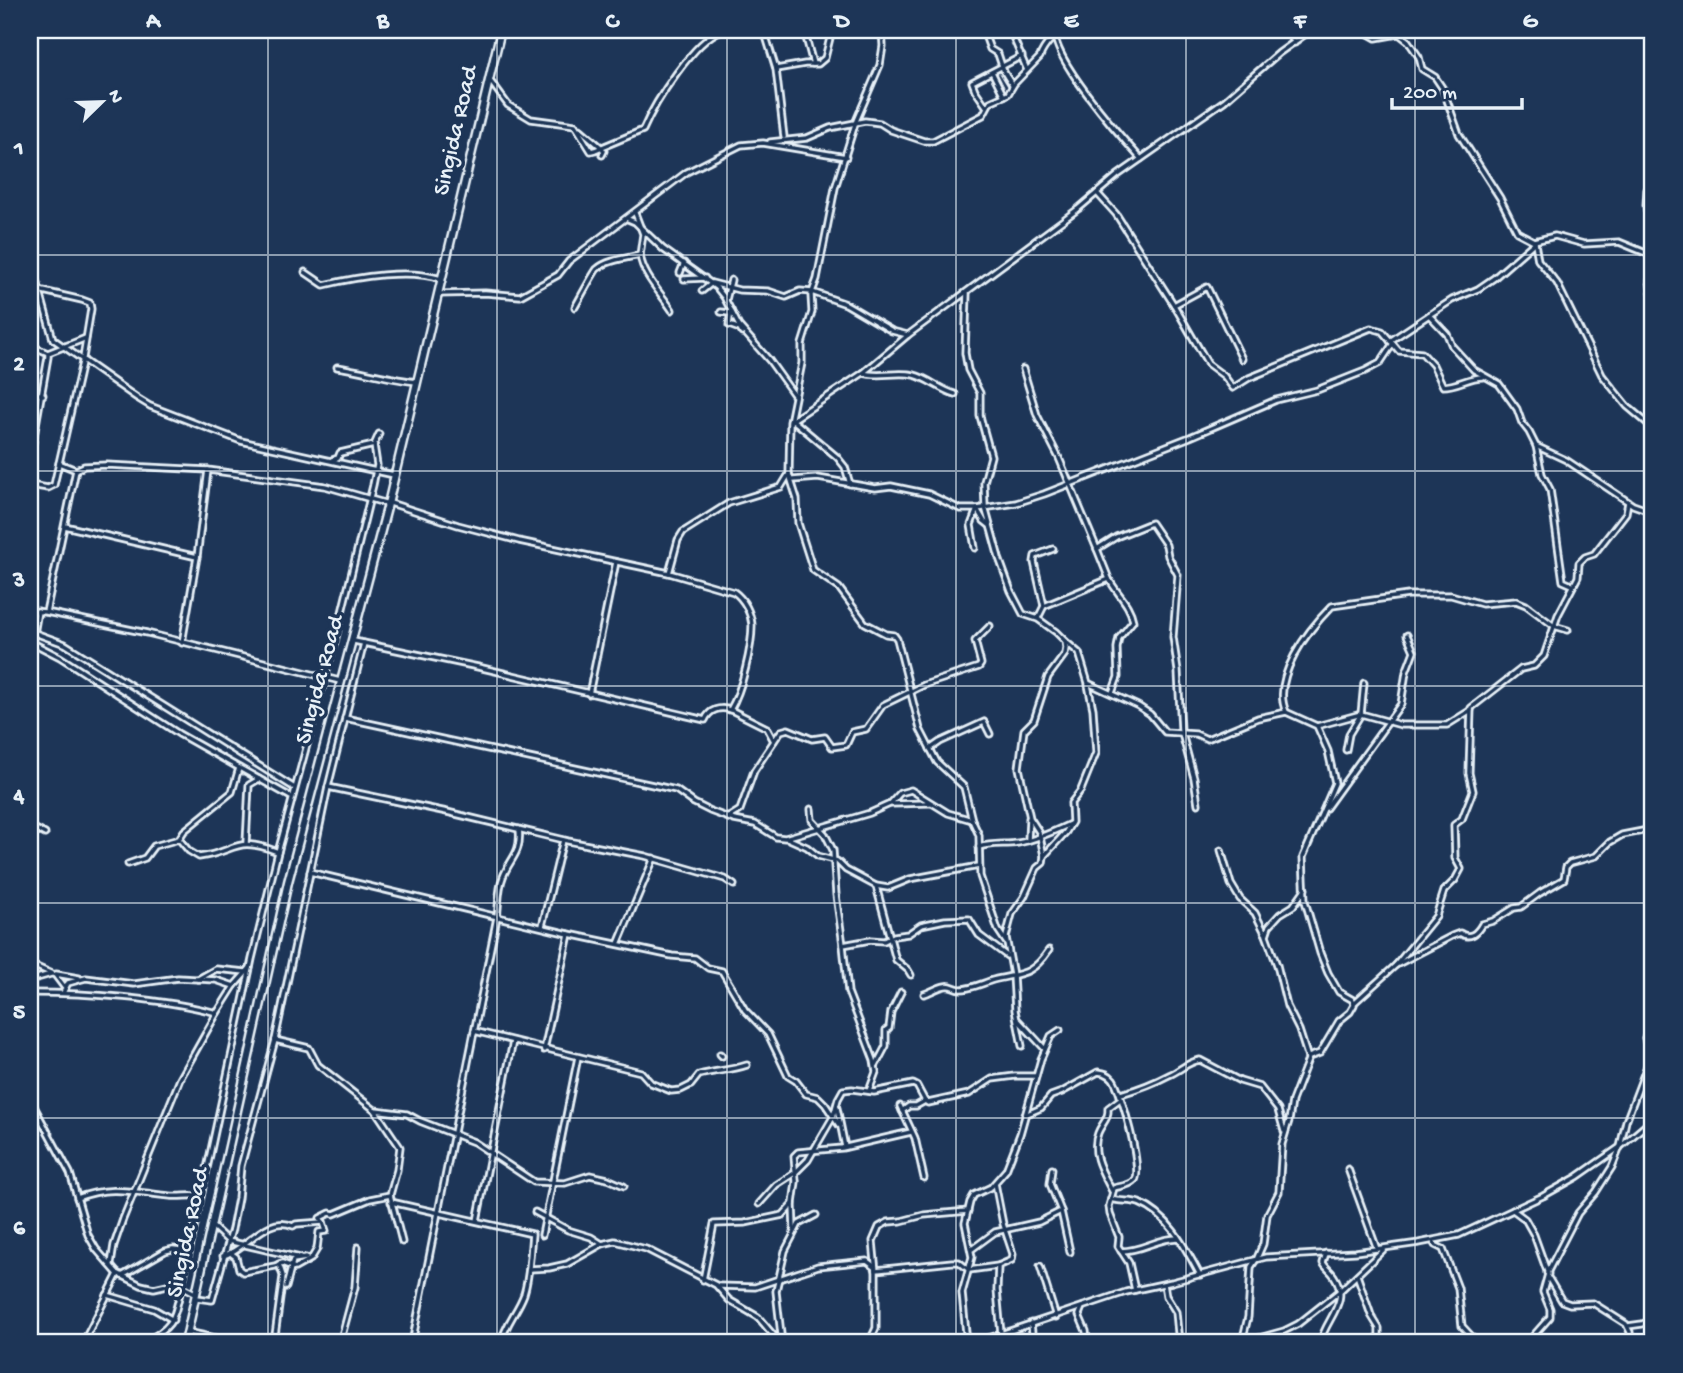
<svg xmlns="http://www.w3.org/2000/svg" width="1683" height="1373" font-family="'Gochi Hand',sans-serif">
  <rect width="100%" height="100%" fill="#1d3557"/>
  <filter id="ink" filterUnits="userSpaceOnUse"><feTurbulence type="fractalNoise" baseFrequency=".0143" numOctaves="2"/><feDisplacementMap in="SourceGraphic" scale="14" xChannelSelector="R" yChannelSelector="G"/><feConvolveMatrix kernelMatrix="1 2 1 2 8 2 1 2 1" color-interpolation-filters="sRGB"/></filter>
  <g filter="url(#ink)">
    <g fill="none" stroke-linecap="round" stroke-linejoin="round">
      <g stroke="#e8f1f8" stroke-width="9">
        <g id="minor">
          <path d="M764,30L776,69L784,137"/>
          <path d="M804,30L813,64"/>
          <path d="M983,30L990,49L998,54L1004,72L1012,85"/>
          <path d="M1010,30L1027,70"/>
          <path d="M1056,30C1046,52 1123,139 1141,159"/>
          <path d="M1287,30L1295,43"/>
          <path d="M1362,30L1376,38L1398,34"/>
          <path d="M1394,30L1408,41L1419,57L1422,69L1435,77L1443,89L1459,134L1500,198L1517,232L1534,241L1555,236L1584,244L1619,242L1653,256"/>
          <path d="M776,69L805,64H818L825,58L832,30"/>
          <path d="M992,72L1004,96"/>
          <path d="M491,82L508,105L531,119L575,125L591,151L595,150L643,130C655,102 694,40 722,30"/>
          <path d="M986,106L975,90L972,82L1022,56"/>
          <path d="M580,129L602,148L604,151L602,155"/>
          <path d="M770,142L807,138L830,128L865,121L880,123L891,130L924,141H933L983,115L990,102L1008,94L1014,84L1040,57C1042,49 1049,42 1054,36"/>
          <path d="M1653,179L1647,190L1646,205L1650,227L1649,253L1652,269L1650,281L1653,297"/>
          <path d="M1097,193L1116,214L1174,305L1208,364L1224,376L1233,388L1249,378L1371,328L1382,331L1399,351L1422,353L1433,365L1443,386C1458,386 1468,377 1483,377"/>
          <path d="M628,219L635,222L663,249L716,287L724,297L739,326L769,360L794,395"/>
          <path d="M1535,242L1494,278L1478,289L1452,300L1429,315L1447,334L1452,346L1474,370L1499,384L1517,409L1522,423L1529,432L1536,446L1542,474L1550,489L1563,581L1572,585"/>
          <path d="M1535,243L1538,260L1557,283L1602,375L1627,406L1653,428"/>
          <path d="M640,255C643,276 661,293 672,310"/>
          <path d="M30,256L53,339L137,398L150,406L241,441L394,475"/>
          <path d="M305,272L324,285C357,277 409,268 441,279"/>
          <path d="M680,273L684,263"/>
          <path d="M684,279L705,278"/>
          <path d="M30,288L82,300L90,303L91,309L83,358L54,485L48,488L30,485"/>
          <path d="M702,291L712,283L739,290L768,291L786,297L800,291L812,292L846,304L892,331L908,335"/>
          <path d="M967,293L965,353L968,370L980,393V416L991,456L984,482L985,507L999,558L1011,591L1023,614L1038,619L1056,632L1065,641L1066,648L1065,654L1048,677L1034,720L1024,730L1019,768L1030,818L1039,832L1044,856L1043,863L1037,868L1024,897L1012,914L1006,937L1013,975L1015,1010L1022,1046"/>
          <path d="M438,294L485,293L520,296L558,275L569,261L687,172L741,145L763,143L846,157"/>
          <path d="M726,300L731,280"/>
          <path d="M1174,305L1207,287L1242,359"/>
          <path d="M575,307C579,300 594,272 597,269C607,260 627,258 640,255L643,234L635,213"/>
          <path d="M731,310L729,325L740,329L742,333"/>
          <path d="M721,312L729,313"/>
          <path d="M1390,341L1429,315"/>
          <path d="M30,345L48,353V357L30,459"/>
          <path d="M48,353L86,338"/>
          <path d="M337,367C364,371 390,379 417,382"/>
          <path d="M1023,369L1037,415L1059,458L1097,549"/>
          <path d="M863,373C879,378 897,371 914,375C928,378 940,390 955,394"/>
          <path d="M30,392L43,395"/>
          <path d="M791,421L863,373L908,335L1078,209L1118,175L1224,101L1279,53L1311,30"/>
          <path d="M794,421L837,457L845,467L850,484"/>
          <path d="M1536,446L1566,460L1633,505L1653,512"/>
          <path d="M332,460L338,458L340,453L374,445L379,434"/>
          <path d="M59,463L76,470"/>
          <path d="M789,474L797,499L798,523L813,570L839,588L865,623L886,634L894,635L897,639L920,729L937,762L964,787L972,820L979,835L980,876L998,930L1006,942"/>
          <path d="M793,480L818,478L875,488L891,486L929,494L960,509H977L984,521L989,525"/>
          <path d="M387,502L458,525L519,541L669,573L678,540L683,532L729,503L781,487L789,474L790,422L802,363V344L812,312L811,295L817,279L835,188L856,121L880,65L883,46L882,30"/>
          <path d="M65,526L197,557"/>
          <path d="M975,548L971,525L977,509L1016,503L1044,494L1190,437L1276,400L1317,390L1365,371L1380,363L1392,345"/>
          <path d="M1109,579C1117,594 1130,604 1133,621L1119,638L1117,648L1118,677L1112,693"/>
          <path d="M1044,606L1034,562L1035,556L1053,549"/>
          <path d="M30,611L46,612L147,633L340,681"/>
          <path d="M46,612L76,470L84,466L107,465L208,470L325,486L388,504"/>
          <path d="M1038,618L1044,606L1109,579L1097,549L1116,537L1151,523L1166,545L1168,556L1178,575L1173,637L1178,671L1181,730L1194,778L1198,804"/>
          <path d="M35,633L65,644L293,787"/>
          <path d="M354,641L478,667L705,720C709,710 720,706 730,710C742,690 752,648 752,625C751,613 744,599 734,592L669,573"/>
          <path d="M1065,641L1079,653L1088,683L1138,706L1150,714L1165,732L1196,734L1207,739L1258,718L1286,712L1317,726L1328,751L1335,783L1303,857L1305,901L1320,953L1328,973L1339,992L1353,1000L1354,1005L1350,1012L1339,1021L1320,1053L1309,1057L1292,1101L1289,1121L1282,1144L1279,1192L1267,1215L1263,1244L1257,1258H1259"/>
          <path d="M33,643L60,657L179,734L291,797"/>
          <path d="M182,643L197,557L208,470"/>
          <path d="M30,657L38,611"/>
          <path d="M589,694L616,562"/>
          <path d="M1286,712C1271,678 1308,630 1332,606L1408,595H1451L1482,604L1516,601L1526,605L1554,626L1568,630"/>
          <path d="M345,718L676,790L694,803L710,811L734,820L755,824L776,837L785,838L870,813L890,804L900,793L911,790L948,813L972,820"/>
          <path d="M1317,726L1361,714L1401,725H1447L1471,710"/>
          <path d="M774,741L781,731L788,729L812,739L825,737L832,747L846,745L852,732L866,729L883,705L924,685L979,667L981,664L975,641L990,626"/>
          <path d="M930,749L940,742L984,722L990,734"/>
          <path d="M1346,750L1349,734L1361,714L1364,683"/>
          <path d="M328,787L447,812L568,841L645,856L725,879L734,885"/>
          <path d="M892,804L930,803"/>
          <path d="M1326,808L1401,704L1406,672L1414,651L1407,635"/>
          <path d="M811,809L812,820L825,834L833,850L836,895L843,945L870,940L884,941L894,936L908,934L921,925L945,920L969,919L979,935L1007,956"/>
          <path d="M729,817L740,810L754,771L774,741L767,728L731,710"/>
          <path d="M30,826L45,834"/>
          <path d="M787,838L807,847L818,856L837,861L846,870L876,886L888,888L910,879L979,866"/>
          <path d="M179,839L189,851L199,857C237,852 234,835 278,852"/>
          <path d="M1028,840L1029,818"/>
          <path d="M246,843L249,785L259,779"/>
          <path d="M979,847C993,843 1005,845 1018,843C1035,840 1055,831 1070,824"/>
          <path d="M1221,850L1231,884L1240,899L1255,913L1265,933"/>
          <path d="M1044,856L1066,832L1072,822L1071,803L1081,790L1096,753L1093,709L1088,685"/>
          <path d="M128,864L145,858L154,846L179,839L184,831L232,792L239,768"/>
          <path d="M310,872L569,934L672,956L695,958L708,968L722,971L745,1010L768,1034L788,1076L796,1081L806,1094L818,1097L825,1104L839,1125"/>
          <path d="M876,886L896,960L908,970L911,975"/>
          <path d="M1305,889L1293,906L1280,914L1269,926L1266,935L1277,965L1287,1006L1299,1030L1308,1058"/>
          <path d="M542,926L563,840"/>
          <path d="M618,944L654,858"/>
          <path d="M843,945L848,992L874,1060L876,1072L869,1091"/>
          <path d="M30,964L55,975L64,987"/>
          <path d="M1396,965L1436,916L1444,891L1455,880L1461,869L1455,858L1454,825L1462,819L1473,791L1469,773L1471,708L1521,669L1534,666L1544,656L1558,615L1578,577L1579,563L1585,557L1594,554L1626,513L1628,502"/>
          <path d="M56,974L79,978"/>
          <path d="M198,979L216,969L246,972"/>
          <path d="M30,980L51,974"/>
          <path d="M30,993C88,993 161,998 217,1013"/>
          <path d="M63,993L68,983L86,978L134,984L178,978L216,980L234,986"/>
          <path d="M924,994C931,992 938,987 945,986C952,984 954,989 961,989C971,989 983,983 993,980C1020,973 1031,977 1049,950"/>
          <path d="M1354,1003L1396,965L1452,936L1460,933C1470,940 1477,933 1482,924L1493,921L1514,908L1521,907L1540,893L1564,879L1566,867L1570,863L1596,856L1610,842L1622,835L1653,829"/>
          <path d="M1018,1020L1045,1049"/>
          <path d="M474,1031L641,1072L651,1083L671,1091L681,1090L691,1085L699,1075C717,1070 729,1071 747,1065"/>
          <path d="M275,1040L309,1048L318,1065L375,1110L407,1114L420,1121L474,1142L534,1182L565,1183L590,1175L608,1179L624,1186"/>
          <path d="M544,1050L569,934"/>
          <path d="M720,1054L722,1056"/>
          <path d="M876,1065L886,1046V1030L889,1028L891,1012L901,992"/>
          <path d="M1121,1094C1138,1089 1154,1083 1169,1075C1181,1070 1187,1062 1200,1060L1240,1081L1260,1087L1278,1110L1284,1131"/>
          <path d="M30,1099L70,1173L88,1235L96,1249L117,1273L141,1285L154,1288L176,1283L195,1293"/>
          <path d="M900,1106L915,1138L924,1178"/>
          <path d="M837,1108L845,1147"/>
          <path d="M375,1110L400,1147L397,1170L390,1195L402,1242"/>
          <path d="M902,1111L909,1106H916L925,1101"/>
          <path d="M1025,1115L1041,1108L1051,1096L1062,1092L1098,1072C1105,1073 1109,1074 1113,1079C1121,1090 1143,1170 1135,1180C1130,1186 1120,1186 1114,1188L1109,1206L1110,1214L1119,1237L1118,1246L1129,1263L1135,1290"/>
          <path d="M1052,1169L1050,1184L1061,1211L1070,1252"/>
          <path d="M1348,1169L1377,1249"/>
          <path d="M796,1181L794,1156L798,1152L842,1148L911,1132"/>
          <path d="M1112,1191C1103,1173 1090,1154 1098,1133C1102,1123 1109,1119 1108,1108L1120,1099"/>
          <path d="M77,1198C112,1184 136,1193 170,1196C180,1197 189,1195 198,1196L201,1193"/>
          <path d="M1111,1199C1120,1202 1130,1200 1139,1203C1169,1215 1185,1247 1200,1275"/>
          <path d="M391,1202L532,1234C530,1253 530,1275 524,1294C518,1311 505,1324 501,1343"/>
          <path d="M759,1204L776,1185L796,1172L808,1160L833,1117L838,1099L843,1090L852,1089L874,1092L913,1084L917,1086L925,1101L928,1103L969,1094L992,1079L1015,1076H1036"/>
          <path d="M1513,1210L1525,1219L1534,1235L1548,1274L1543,1292L1550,1309V1317L1534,1335L1530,1343"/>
          <path d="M535,1212L568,1230L591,1237L602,1244"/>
          <path d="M477,1221L513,1041"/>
          <path d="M212,1226L228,1241L300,1258"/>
          <path d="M794,1230L793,1204L796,1182"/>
          <path d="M542,1235L578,1057"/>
          <path d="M1433,1241L1435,1245L1443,1249L1458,1288L1462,1326L1475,1340L1485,1343"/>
          <path d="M972,1249L995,1232L1039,1222L1061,1211"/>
          <path d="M1121,1251C1143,1251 1157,1238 1178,1238"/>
          <path d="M232,1254L236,1257L239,1269L243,1272L275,1266L282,1263L295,1268L311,1259L317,1249L319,1232L326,1231L323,1222"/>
          <path d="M223,1256C246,1250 266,1214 293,1226L296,1224L323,1222L320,1218L330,1213L334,1214L370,1199L390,1195"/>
          <path d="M111,1264L114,1245L123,1219L180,1079L217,1013L234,986L250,968"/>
          <path d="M998,1266L997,1290L1001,1334"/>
          <path d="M1040,1266L1056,1317"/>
          <path d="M529,1269L549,1268L567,1264L602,1244L615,1241L646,1249L716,1285L729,1300L758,1317L780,1343"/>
          <path d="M876,1270L952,1262H959L969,1270L998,1266L1012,1260L1013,1254L1003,1224L995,1183"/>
          <path d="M1547,1273L1578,1213L1596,1192L1612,1167L1620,1147L1626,1121L1650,1058L1645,1038L1653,1018"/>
          <path d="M1357,1275L1371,1315L1379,1328V1343"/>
          <path d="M122,1276L165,1251L173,1249L189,1251"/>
          <path d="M1549,1279L1562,1301L1570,1304L1593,1303L1626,1324L1630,1332V1343"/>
          <path d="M703,1280L714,1224L745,1223L783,1215L793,1204"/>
          <path d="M1164,1284L1166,1296L1176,1312L1179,1343"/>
          <path d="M718,1286L755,1287L818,1266L867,1261L875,1267"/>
          <path d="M286,1287L293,1260L306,1258"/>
          <path d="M107,1295L154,1309L173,1320"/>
          <path d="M197,1298L212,1300L232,1229L238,1198L241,1166L275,1040L328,787L364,643"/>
          <path d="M1082,1307L1079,1315L1086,1331L1087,1343"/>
          <path d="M1031,1323L1033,1343"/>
          <path d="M1628,1326L1642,1324L1653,1320"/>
          <path d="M187,1332L239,1343"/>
          <path d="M1242,1342L1248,1317L1251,1267L1255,1261"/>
          <path d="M83,1343L118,1274"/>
          <path d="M143,1343C176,1325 173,1320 182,1285L252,959L278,852L336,637L373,485L377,465L374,445"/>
          <path d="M274,1343L283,1276L279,1264"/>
          <path d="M340,1343L355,1287L358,1247"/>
          <path d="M412,1343L497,917C499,904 498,889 503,877C510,858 522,854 519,829"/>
          <path d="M782,1343L776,1291L785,1251L799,1224L816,1215"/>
          <path d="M869,1343L876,1328V1272L873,1241L879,1227L888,1222L901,1221L924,1215L968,1211"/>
          <path d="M967,1343L962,1293L972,1257L965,1223L970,1202L974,1195L991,1187L1006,1170L1020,1134L1041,1059L1051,1036L1060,1030"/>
          <path d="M974,1343L1126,1292L1172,1282L1266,1257L1355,1252L1419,1243L1459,1235L1543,1196L1577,1177L1620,1147L1653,1119"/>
          <path d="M1241,1343L1284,1331L1298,1324L1341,1290L1383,1250"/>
          <path d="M1320,1343C1326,1318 1351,1301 1334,1276C1331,1271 1326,1268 1323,1263L1326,1253"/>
        </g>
      </g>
      <g stroke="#e8f1f8" stroke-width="11">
        <path id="trunk" d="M185,1343L288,882L388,504L501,30"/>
      </g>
      <use href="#minor" stroke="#1d3557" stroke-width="3.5"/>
      <use href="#trunk" stroke="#1d3557" stroke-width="6"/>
    </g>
  </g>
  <path fill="none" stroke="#e8f1f8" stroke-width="2" stroke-opacity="0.55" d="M268,30V1343M497,30V1343M727,30V1343M956,30V1343M1186,30V1343M1415,30V1343M30,255H1653M30,471H1653M30,686H1653M30,903H1653M30,1118H1653"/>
  <g text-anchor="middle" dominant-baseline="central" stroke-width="7" stroke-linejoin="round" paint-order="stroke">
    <g font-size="24" fill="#e8f1f8" stroke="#1d3557">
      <text transform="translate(457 131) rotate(-77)">Singida Road</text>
      <text transform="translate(321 680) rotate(-75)">Singida Road</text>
      <text transform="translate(189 1233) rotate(-78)">Singida Road</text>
    </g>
  </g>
  <rect width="1683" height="1373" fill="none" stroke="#1d3557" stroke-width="77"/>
  <g transform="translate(102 102) rotate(67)" stroke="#1d3557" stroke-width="5" paint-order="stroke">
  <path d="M0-5L12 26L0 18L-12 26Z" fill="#e8f1f8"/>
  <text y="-10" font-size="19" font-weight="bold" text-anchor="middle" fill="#e8f1f8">N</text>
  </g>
  <path d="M1392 98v10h130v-10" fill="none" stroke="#e8f1f8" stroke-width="3.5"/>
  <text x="1403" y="98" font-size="21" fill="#e8f1f8" stroke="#1d3557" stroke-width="5" paint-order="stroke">200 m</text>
  <rect x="38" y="38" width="1606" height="1296" fill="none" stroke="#e8f1f8" stroke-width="2.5"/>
  <g font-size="23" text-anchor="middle" font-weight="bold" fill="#e8f1f8">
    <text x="153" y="27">A</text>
    <text x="383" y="27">B</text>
    <text x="612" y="27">C</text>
    <text x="842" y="27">D</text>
    <text x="1071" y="27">E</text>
    <text x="1300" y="27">F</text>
    <text x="1530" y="27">G</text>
    <text x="19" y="154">1</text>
    <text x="19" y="370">2</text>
    <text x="19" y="586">3</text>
    <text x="19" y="802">4</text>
    <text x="19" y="1018">5</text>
    <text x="19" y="1234">6</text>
  </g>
</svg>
